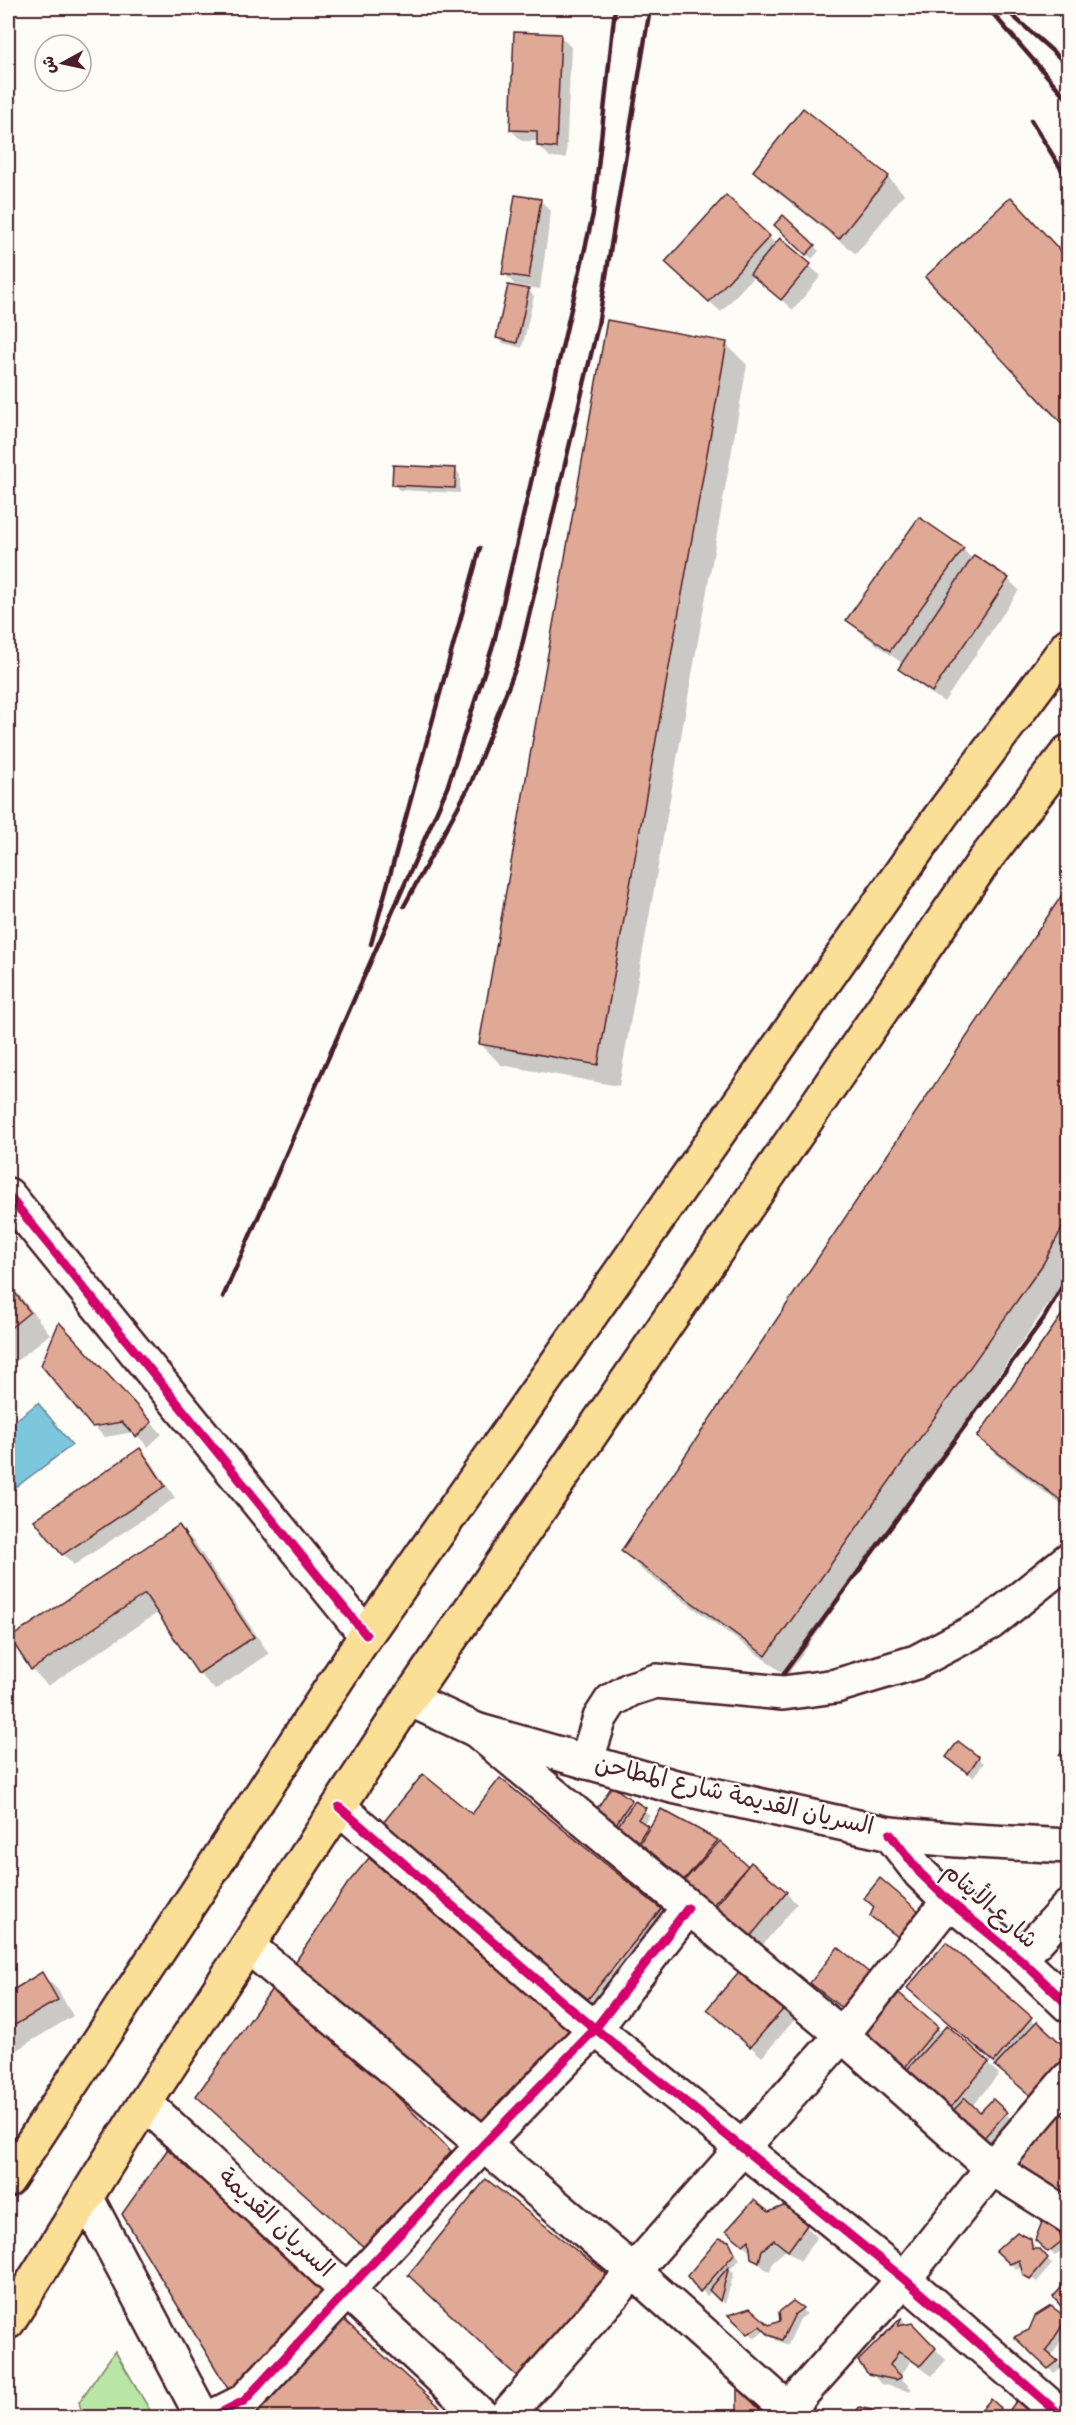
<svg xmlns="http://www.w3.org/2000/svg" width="1076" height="2425" font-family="'Indie Flower','Playpen Sans Arabic',sans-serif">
  <rect width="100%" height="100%" fill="#fdfcf7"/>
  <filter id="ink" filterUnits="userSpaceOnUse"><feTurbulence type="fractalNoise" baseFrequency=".0167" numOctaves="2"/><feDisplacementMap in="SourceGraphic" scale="12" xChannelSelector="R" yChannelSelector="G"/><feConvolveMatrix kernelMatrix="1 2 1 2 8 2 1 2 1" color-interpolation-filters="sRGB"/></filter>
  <g filter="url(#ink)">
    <path fill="#b9e6a4" stroke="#828268" stroke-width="1.5" d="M115,2351L154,2417H83L79,2402Z"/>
    <path fill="#7dc7dd" stroke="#698496" stroke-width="1.5" d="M38,1403L72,1445L8,1493V1426Z"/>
    <g fill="#0003">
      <path d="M439,8H468V14L444,13Z"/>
      <path d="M560,36L571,47L566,158L550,157L539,146V141H522L511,130Z"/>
      <path d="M755,171L888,177L904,194L856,254L772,188Z"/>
      <path d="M540,200L551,211L540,289L515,285L504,273Z"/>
      <path d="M783,217L819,251L812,259L776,225Z"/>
      <path d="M1032,220L1068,259V428L927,277Z"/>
      <path d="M769,237L776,245L780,240L821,276L793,310L754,276L721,312L678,273Z"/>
      <path d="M528,290L534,296L522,348L503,343L498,338Z"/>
      <path d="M726,344L747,365L619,1086L501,1065L480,1043Z"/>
      <path d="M455,469L460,475V493L399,490L394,485Z"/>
      <path d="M963,549L973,560L1008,579L1019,590L944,702L911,680L900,669L903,664L865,636L848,619Z"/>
      <path d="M1068,888V1276L787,1676L644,1572L623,1551Z"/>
      <path d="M8,1281L50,1334L8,1368Z"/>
      <path d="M1068,1309V1510L1000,1458L979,1437Z"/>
      <path d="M70,1336L162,1434L148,1447L134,1432L105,1437L93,1426Z"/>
      <path d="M140,1450L151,1461L175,1498L74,1565L63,1554Z"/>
      <path d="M179,1527L195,1543L269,1654L215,1690L199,1673L159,1612L48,1686L32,1669L12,1638Z"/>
      <path d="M948,1757L978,1758L984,1763L973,1777Z"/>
      <path d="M631,1801L650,1815L643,1825L650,1830L717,1841L748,1868L786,1893L797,1904L761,1947L642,1845L603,1815Z"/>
      <path d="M472,1816L660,1911L681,1931L609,2019L401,1849Z"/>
      <path d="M876,1907L913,1949L883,1927L871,1915Z"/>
      <path d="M946,1944L1068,2052V2089L1049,2112L909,1988Z"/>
      <path d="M743,1969L797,2017L762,2057L720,2020Z"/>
      <path d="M42,1974L58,1990L73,2016L8,2055V1994Z"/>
      <path d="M316,2016L471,2173L388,2269Z"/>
      <path d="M947,2027L999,2074L972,2106L980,2114L993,2101L1011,2119L987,2145L864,2037L937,2028L942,2033Z"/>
      <path d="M1061,2115L1068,2122V2213Z"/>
      <path d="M786,2207L817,2237L800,2261L786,2250L773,2261L770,2272L764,2268L752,2257V2252L739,2242L768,2214Z"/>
      <path d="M1068,2225L1063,2236L1066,2246L1055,2256L1037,2239Z"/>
      <path d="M1030,2241L1035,2246L1036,2250L1045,2256L1052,2264L1037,2282L1027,2275L1022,2266L1016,2269L998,2251Z"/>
      <path d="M728,2242L740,2259L730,2269L734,2273L725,2304L712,2290L707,2296L689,2276Z"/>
      <path d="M431,2296L630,2299L545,2401Z"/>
      <path d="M793,2303L807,2314L800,2319L788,2345L776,2340L766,2330L755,2338L731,2316L768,2327L782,2322Z"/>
      <path d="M902,2319L907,2325L912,2324L946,2360L932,2376L911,2361L900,2377L912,2389L908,2391L881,2384L860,2361Z"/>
      <path d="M1066,2319L1068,2322V2329L1051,2357L1062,2367L1054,2373L1017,2337Z"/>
      <path d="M991,2401L1005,2415L1003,2418H976Z"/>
    </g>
    <g fill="#dfa995" stroke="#4a1f2b" stroke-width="1.5">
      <path d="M437,8H463V10Z"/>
      <path d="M514,32L561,34L556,148L537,146V131L510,130Z"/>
      <path d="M803,108L889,176L839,239L753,171Z"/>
      <path d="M515,195L541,199L529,278L502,274Z"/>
      <path d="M726,195L770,236L709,302L665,262Z"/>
      <path d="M1011,197L1068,259V430L925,277Z"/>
      <path d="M783,215L815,245L806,255L774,225Z"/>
      <path d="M780,238L811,264L781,300L750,274Z"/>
      <path d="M508,285L529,289L517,343L496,338Z"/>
      <path d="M607,320L727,342L598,1065L479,1044Z"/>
      <path d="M393,465L456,468L455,488L392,485Z"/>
      <path d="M919,517L964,548L890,651L846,620Z"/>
      <path d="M974,555L1009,578L932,692L898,669Z"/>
      <path d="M1068,886V1217L1043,1264L766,1656L621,1551Z"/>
      <path d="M8,1284L30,1312L8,1330Z"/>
      <path d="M1068,1306V1506L977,1437Z"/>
      <path d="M59,1322L152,1422L136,1437L122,1422L92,1427L41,1365Z"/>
      <path d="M140,1448L165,1486L62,1555L34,1520Z"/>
      <path d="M179,1525L254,1637L198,1674L145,1594L31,1670L10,1638Z"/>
      <path d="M1068,1666V1682L1061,1676Z"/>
      <path d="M958,1741L979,1757L968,1773L946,1757Z"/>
      <path d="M1068,1743V1763L1059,1755Z"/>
      <path d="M423,1774L472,1814L500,1778L661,1909L588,1999L378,1829Z"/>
      <path d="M612,1786L632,1800L616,1824L596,1810Z"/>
      <path d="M635,1801L646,1808L638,1819L648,1826L638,1842L617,1827Z"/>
      <path d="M661,1809L718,1840L683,1881L639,1844Z"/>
      <path d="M720,1841L748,1866L712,1906L684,1881Z"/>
      <path d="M369,1858L570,2032L477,2133L294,1964L348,1883Z"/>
      <path d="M751,1862L787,1892L750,1937L714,1908Z"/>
      <path d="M880,1878L921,1913L901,1939L870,1916L874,1907L864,1898Z"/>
      <path d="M946,1942L1032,2017L994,2062L907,1988Z"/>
      <path d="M838,1947L871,1974L843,2009L810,1983Z"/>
      <path d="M1068,1959V1979L1058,1969Z"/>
      <path d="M743,1967L787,2005L750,2047L707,2009Z"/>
      <path d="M42,1972L58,2000L8,2029V1993Z"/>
      <path d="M279,1979L317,2015L451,2151L367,2250L196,2096Z"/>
      <path d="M899,1993L938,2027L902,2071L861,2037Z"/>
      <path d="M1037,2021L1068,2050V2065L1038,2102L995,2066Z"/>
      <path d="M947,2025L989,2062L948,2111L904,2073Z"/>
      <path d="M965,2098L980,2112L993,2099L1007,2112L981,2141L951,2113Z"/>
      <path d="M1061,2113L1068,2120V2200L1015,2166Z"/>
      <path d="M170,2146L323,2291L239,2387L233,2397L122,2214Z"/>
      <path d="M486,2179L610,2277L523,2382L408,2275Z"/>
      <path d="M754,2200L769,2212L786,2205L807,2225L788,2251L774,2240L762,2250L759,2262L751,2258L749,2240L743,2245L726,2231Z"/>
      <path d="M1050,2218L1063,2219L1059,2230L1062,2241L1048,2252L1035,2240L1042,2222Z"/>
      <path d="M1017,2232L1031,2239L1032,2249H1040L1048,2258L1030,2279L1023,2275L1019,2260L1010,2264L996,2251Z"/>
      <path d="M719,2238L729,2241L735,2253L700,2292L687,2276Z"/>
      <path d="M729,2266L720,2301L709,2290Z"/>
      <path d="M1068,2280V2314L1053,2297Z"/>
      <path d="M793,2301L803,2308L795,2314L782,2340L769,2335L760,2326L748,2334L728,2315L750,2308L769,2325L780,2321L779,2312Z"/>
      <path d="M1051,2306L1067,2318L1046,2351L1058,2361L1048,2369L1014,2337L1029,2330L1035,2316Z"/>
      <path d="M902,2317L898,2326L912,2323L936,2348L920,2366L899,2351L890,2365L902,2377L896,2380L868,2374L858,2361Z"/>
      <path d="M342,2318L452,2418H245Z"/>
      <path d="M737,2386L768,2418H732L737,2411Z"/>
      <path d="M991,2399L1001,2408L996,2418H974Z"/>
      <path d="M1017,2400L1035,2418H1004Z"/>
      <path d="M859,2407L872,2410L880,2418H852Z"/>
    </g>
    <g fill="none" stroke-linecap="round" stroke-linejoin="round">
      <g stroke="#4a1f2b" stroke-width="38">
        <g id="minor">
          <path d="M8,1195L366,1635"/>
          <path d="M409,1699L476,1730L672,1786L890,1834L957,1840L1068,1846"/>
          <path d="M476,1730L842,2035L992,2168L1068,2216"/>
          <path d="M586,1762L600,1718L611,1701L631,1689L656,1681L783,1693L836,1686L916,1662L990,1623L1068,1560"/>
          <path d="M339,1807L566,2005L904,2279L1064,2418"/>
          <path d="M890,1834L920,1873L949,1901L1020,1959L1068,2005"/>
          <path d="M248,1946L633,2271L798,2418"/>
          <path d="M1020,1959L1068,1907"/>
          <path d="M145,2103L484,2418"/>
          <path d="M87,2199L203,2418"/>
          <path d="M210,2418L244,2401L483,2145L595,2029L688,1908"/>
          <path d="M504,2418L842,2035L949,1901"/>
          <path d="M780,2418L904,2279L992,2168L1068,2079"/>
        </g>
      </g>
      <g stroke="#4a1f2b" stroke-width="38">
        <g id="major">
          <path d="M8,2180L366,1635L940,817L1068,645"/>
          <path d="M8,2322L145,2103L409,1699L984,861L1068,752"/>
        </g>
      </g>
      <use href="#minor" stroke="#fdfcf7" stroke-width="33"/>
      <use href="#major" stroke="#fbdf96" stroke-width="33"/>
      <g stroke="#4a1f2b" stroke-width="4.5">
        <path d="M988,8L1068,100"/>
        <path d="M1004,8L1068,65"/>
        <path d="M1054,8L1068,24"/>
        <path d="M1031,120L1068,180"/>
        <path d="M404,906L471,783L518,662L598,325L650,8"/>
        <path d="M371,944L480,548"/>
        <path d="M223,1297L447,788L494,642L593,214L615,8"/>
        <path d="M784,1673L1044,1318L1068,1276"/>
      </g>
      <g stroke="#fdfcf7" stroke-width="13">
        <g id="cycleway">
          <path d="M8,1195L366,1635"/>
          <path d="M339,1807L566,2005L904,2279L1064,2418"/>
          <path d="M890,1834L920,1873L949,1901L1020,1959L1068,2005"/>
          <path d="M210,2418L244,2401L483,2145L595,2029L688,1908"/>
        </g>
      </g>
      <use href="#cycleway" stroke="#d6006c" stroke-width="9"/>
    </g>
  </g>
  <g text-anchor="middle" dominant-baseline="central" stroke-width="4.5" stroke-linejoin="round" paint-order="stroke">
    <g font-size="24" fill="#4a1f2b" stroke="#fdfcf7">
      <text transform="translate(734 1797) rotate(13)">السريان القديمة شارع المطاحن</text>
      <text transform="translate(989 1907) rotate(41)">شارع الأيتام</text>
      <text transform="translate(275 2224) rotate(43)">السريان القديمة</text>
    </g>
  </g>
  <rect width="1076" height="2425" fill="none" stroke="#fdfcf7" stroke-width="30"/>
  <rect x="15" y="15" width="1046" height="2395" fill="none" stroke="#4a1f2b" stroke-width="2" filter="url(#ink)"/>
  <g transform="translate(63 63) rotate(262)"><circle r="28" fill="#fdfcf7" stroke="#b5a4a5" stroke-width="1.5"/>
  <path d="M0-4.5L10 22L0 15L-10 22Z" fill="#4a1f2b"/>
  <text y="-9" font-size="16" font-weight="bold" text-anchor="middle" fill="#4a1f2b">ش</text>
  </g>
</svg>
